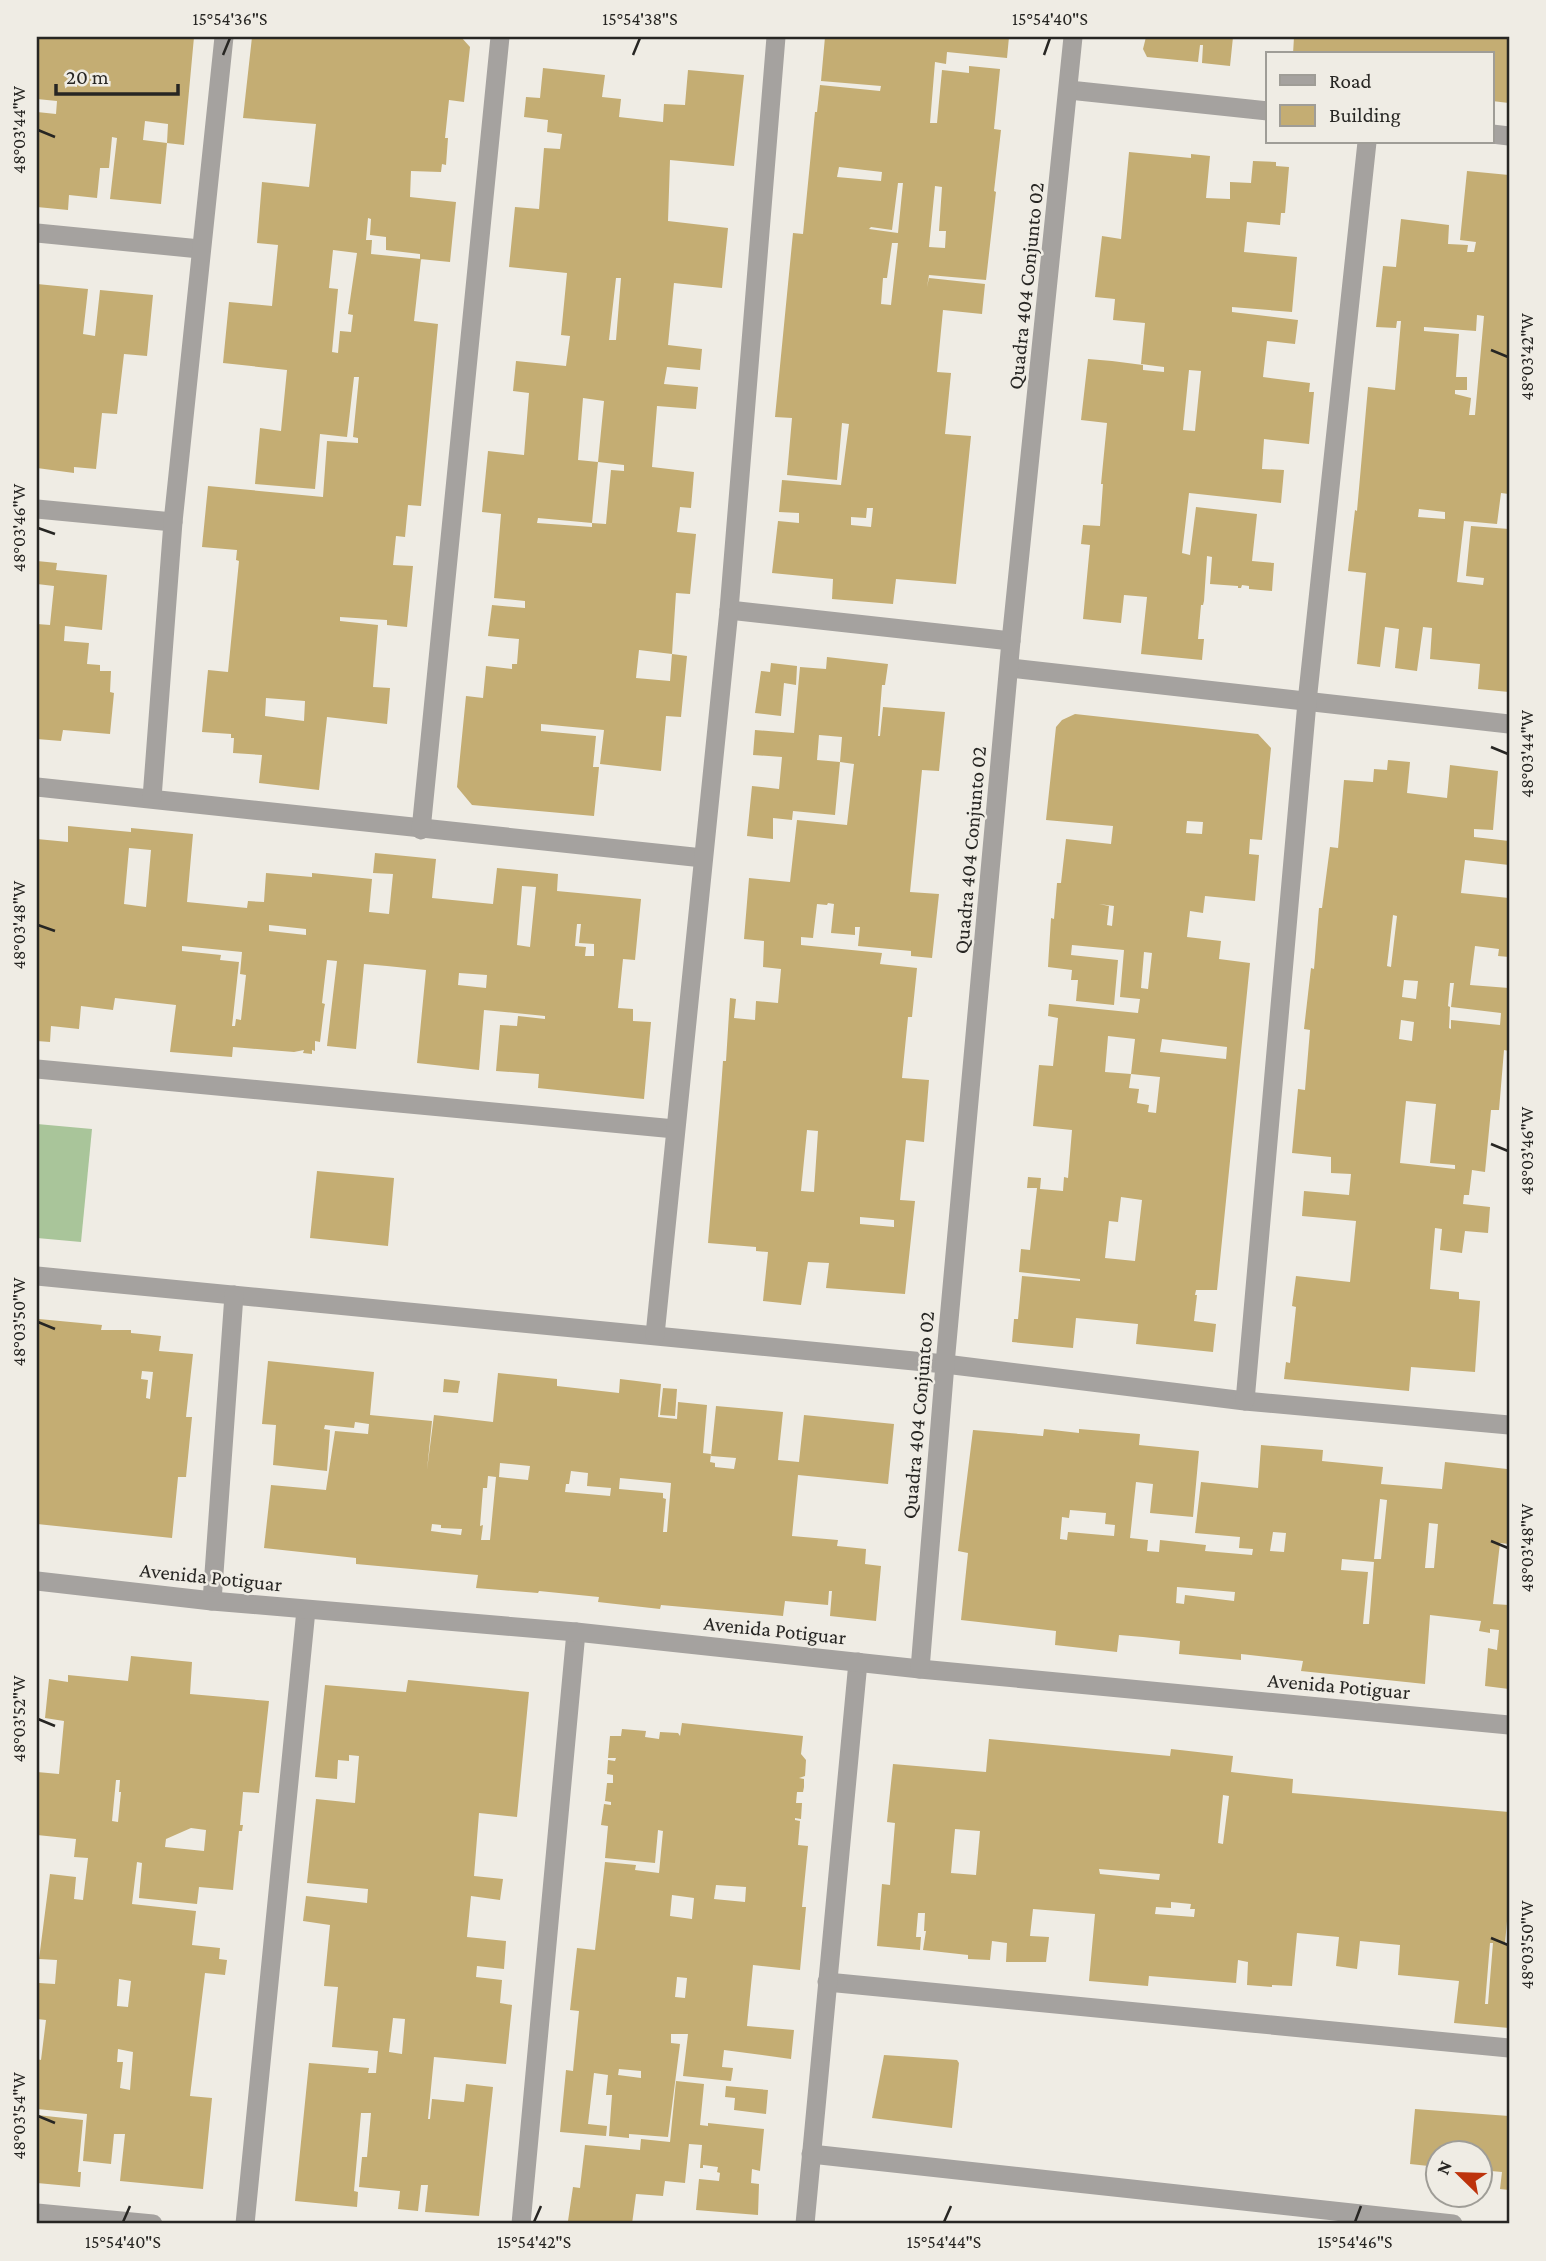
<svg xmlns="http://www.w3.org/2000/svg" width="1546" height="2261" font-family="'Crimson Pro',serif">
  <rect width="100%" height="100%" fill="#efece4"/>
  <path fill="#a9c59a" d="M37,1124L92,1129L81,1242L37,1238Z"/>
  <g fill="#c4ad73" fill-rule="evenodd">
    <path d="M37,37H194L184,145L167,143L168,124L145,121L143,140L167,143L161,204L110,199L117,138L112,137L109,168H100L97,198L69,195L68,210L37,207V112L56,114L57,101L37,99Z"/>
    <path d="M252,37H461L470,47L464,102L449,100L445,138H448L446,165L442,164L441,172L411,171L410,197L456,202L450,262L420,259V254L386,250V237L370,235L371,219L368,218L366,240H372L371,254L421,259L414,321L438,324L421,506L408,505L405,537L396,536L393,565L413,566L407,627L387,625V620L340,617V621L378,625L373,687L390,688L387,724L327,717L319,790L259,783L262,755L233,753L234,738H231V734L202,732L208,670L228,672L239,561L236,560L237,550L202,547L208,486L323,497L327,441L358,443V438L353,437L359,377H354L347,437L320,434L315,489L255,484L260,428L281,431L287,370L223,363L229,302L272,306L278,245L257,243L262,182L309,187L316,124L243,118ZM333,250L357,253L348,314L353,315L351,332L340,331L338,353L332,352L338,289L329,288ZM266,698L305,701L304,721L265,716Z"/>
    <path d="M825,37H1009L1007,58L947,52L946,64L935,62L930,123H937L942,70L969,73V66L1000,69L994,129L1001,130L994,191L996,192L986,280L929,275L927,287L929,278L985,284L982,314L943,310L937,372L951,373L945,434L971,436L956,584L896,579L893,604L832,599L833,579L772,573L778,521L799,523V513L779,512L782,480L841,485L849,424L842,423L837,480L787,475L792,418L775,417L793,233L803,234L815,112H817L820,85L880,91L881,86L821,81ZM839,167L882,172L881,181L837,177ZM898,183H903L898,233L869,229L871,227L892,230ZM935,186L942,187L939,231H946L945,248L929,247ZM892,243H898L891,305L881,304L883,278H887ZM867,508H873L871,527L851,525V517L866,518Z"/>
    <path d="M1146,37H1233L1230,66L1202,63L1203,45H1200L1198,62L1147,57L1143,49Z"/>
    <path d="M1294,37H1509V103L1492,101V54H1293Z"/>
    <path d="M543,68L605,75L602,97L621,99L619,117L663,122L664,104L685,105L688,70L744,75L734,166L670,160L668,221L728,228L722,288L674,283L668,345L702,349L700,370L667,367L664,384L698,387L696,409L657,406L652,467L694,472L691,508L680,507L677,532L696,534L690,594L676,593L672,654L639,650L636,678L670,681L672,654L687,656L681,717L666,716L661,771L600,764L604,730L541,724V731L596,736L593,767H599L594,816L472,805L457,787L466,696L483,698L486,666L512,669V664H517L519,639L488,636L492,605L525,608V601L494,598L501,514L482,512L488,451L524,455L529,393L513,391L516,361L566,366L570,336L561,335L567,273L509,267L515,207L539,209L544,148L560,149L562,134L547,132L548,120L524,117L526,97L540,98ZM616,278H621L616,340H609ZM583,398L604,401L598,462L624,465V471L611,470L606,524L592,523L598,462L578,460ZM538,518L592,523V527L537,523Z"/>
    <path d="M1129,152L1191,158V154L1210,156L1206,198L1230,199V182L1251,183L1253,161L1276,162V166L1289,167L1285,213H1281L1280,225L1247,222L1244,252L1297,257L1292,312L1232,307V312L1298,320L1295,344L1267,341L1263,377L1310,383L1309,392H1314L1309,444L1264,439L1262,469L1284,470L1281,503L1189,493L1182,553L1190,555L1196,507L1257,514L1252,561L1274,563L1272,591L1249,589V586L1242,585L1241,588H1238V586L1210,584L1212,557L1207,556L1204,601L1203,605H1201L1198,639H1204L1202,660L1141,654L1147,597L1124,595L1121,623L1083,619L1090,545L1081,544L1083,525L1100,526L1103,484H1101L1107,423L1081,420L1088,359L1112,361L1143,365V370L1164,372V367L1141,364L1145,323L1113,320L1115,299L1095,297L1102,236L1121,239ZM1189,370L1201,371L1195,431L1183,430Z"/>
    <path d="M1467,171L1509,175V494L1501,493L1497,524L1464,521L1457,582L1483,585L1484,578L1466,576L1471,526L1509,529V692L1478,689L1480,664L1430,659L1432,628L1423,627L1417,671L1395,668L1399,629L1385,627L1380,667L1357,664L1366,573L1348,571L1355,510L1357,511L1368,387L1395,390L1401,321H1397L1396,328L1376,327L1383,266L1396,267L1401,219L1449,225L1448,244L1468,245L1467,252H1474L1476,242L1460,240ZM1477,315L1484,316L1475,415H1469L1471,398L1455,394V390H1467V377H1456L1459,334L1424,331V327L1476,331ZM1419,509L1445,512V519L1418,517Z"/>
    <path d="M37,284L88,289L83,334L95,336L100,290L153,295L147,356L124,354L117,414L102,413L96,469L74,467V473L37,468Z"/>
    <path d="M37,561L57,563L56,570L107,575L102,630L65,626L64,641L89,643L87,664L100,665V671H111L110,692L114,693L110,734L63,730L61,741L37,739V624L50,625L54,586L37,584Z"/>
    <path d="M827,657L888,664L885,685H882L878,736H880L883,707L945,712L939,771L922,770L910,892L939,894L932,958L911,956V951L858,946L860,927H855V935L831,933L834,904L828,903L827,905L817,904L813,938L801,937V945L882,953L880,964L917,968L912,1017H908L902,1078L929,1080L924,1142L906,1140L900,1200L915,1201L905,1294L826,1288L829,1263L808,1262L801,1305L763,1301L768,1252L756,1251V1247L708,1243L721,1089L723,1061H726L730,998L736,999L734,1018L755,1020L756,1001L778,1003L781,969L763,967L764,941L744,939L749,878L790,882L797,820L847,825L854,764L840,762L842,737L819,735L817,760L840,762L835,815L793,811L792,820L773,818V839L747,836L752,786L779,789L782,757L753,755L755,730L794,733L800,667L826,669ZM807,1130L818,1131L814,1192L801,1191ZM860,1217L894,1220V1227L860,1224Z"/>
    <path d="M771,663L797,666L796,685L784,683L781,716L755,713L761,671L770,672Z"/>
    <path d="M1075,714L1258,734L1271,748L1262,840L1250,839L1249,854L1259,855L1255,901L1205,896L1203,913L1190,911L1187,937L1221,941L1219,959L1250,963L1217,1290H1196L1195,1295H1197L1194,1321L1216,1324L1213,1352L1136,1344L1138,1324L1076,1318L1073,1348L1012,1342L1014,1319H1018L1022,1276L1080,1281V1279L1019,1272L1021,1249L1030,1250L1037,1188H1027L1028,1177L1041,1178L1040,1189L1063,1191L1064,1177L1068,1178L1072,1130L1033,1126L1039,1065L1053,1066L1058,1018L1048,1016L1049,1004L1138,1013L1140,999L1120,997L1124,950L1072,945L1071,955L1118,960L1114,1005L1076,1001L1078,980H1071L1072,970L1048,967L1051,918L1054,919L1057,883H1061L1066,839L1111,844L1113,826L1046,820L1056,727L1062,720ZM1187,821L1203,822L1202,834L1186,833ZM1099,904L1114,906L1112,926L1107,925L1109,906ZM1144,952L1152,953L1148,989L1141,988ZM1108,1036L1135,1039L1131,1074L1160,1077L1156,1113L1148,1112L1149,1105L1137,1103L1139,1089L1129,1088L1131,1074L1105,1072ZM1162,1039L1227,1047L1226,1059L1160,1052ZM1121,1197L1142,1200L1135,1261L1105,1258L1109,1221L1118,1222Z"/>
    <path d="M1388,760L1410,762L1407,793L1447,798L1450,765L1498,771L1493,830L1474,829V837L1509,841V865L1465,860L1461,893L1509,898V957L1498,956L1499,949L1475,946L1470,985L1509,988V1051L1504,1050L1499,1110H1491L1485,1172L1472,1170L1469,1195H1464L1463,1204L1490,1207L1488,1233L1465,1231L1462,1253L1440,1250L1442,1229L1435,1228L1430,1289L1459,1292V1299L1480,1301L1475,1372L1411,1367L1409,1391L1284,1379L1286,1362L1290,1363L1296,1307L1292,1306L1296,1276L1350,1282L1356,1221L1302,1216L1304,1191L1349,1195L1351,1174L1331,1173V1157L1292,1153L1298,1089L1305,1090L1310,1030L1304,1029L1311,968L1314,969L1319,908H1322L1330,847L1338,848L1344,780L1373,782L1374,769L1387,770ZM1393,915L1397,916L1391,967L1387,966ZM1404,980L1418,981L1416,999L1402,997ZM1450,983H1454L1451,1007L1501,1013L1500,1025L1451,1020V1029L1449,1028L1450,1007L1448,1006ZM1401,1020L1414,1022L1412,1041L1399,1039ZM1406,1101L1436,1104L1430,1163L1455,1165V1169L1400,1163Z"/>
    <path d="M68,826L131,832V828L193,834L187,902L247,908L248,901L264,902L266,873L312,877V873L372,879L369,912L389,914L393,874L373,873L375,853L436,859L432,898L493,904L497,868L558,874L557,891L641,899L635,960L623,959L618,1008L633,1009V1021L651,1022L644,1099L538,1088L539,1074L496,1071L500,1025L517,1026L518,1016L545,1019V1016L484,1010L479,1070L417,1063L426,970L387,966L364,964L356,1049L327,1046L337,961L327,960L322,1003L325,1004L324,1009L320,1042L315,1041V1051L312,1050V1054L303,1053L304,1050L294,1052L233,1047L232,1057L170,1052L176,1005L115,998L113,1010L81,1006L79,1029L51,1026L50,1042L37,1041V839L68,842ZM129,848L151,850L146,907L124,904ZM522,886L536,887L530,947L517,945ZM577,924H581L579,943L594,944V956H585L586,947L575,946ZM269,925L306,929V935L269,931ZM182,946L242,952L240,974L246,975L241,1020L236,1019L235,1026H232L239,962L220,960L221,955L182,951ZM459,973L487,975L486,988L458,985Z"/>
    <path d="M317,1171L394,1178L388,1246L310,1238Z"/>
    <path d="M39,1319L102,1325L101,1330H131V1333L161,1336L159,1351L193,1354L186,1417H192L186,1477H178L172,1538L37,1524V1345ZM142,1371L153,1372L150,1399L146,1398L148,1380L141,1379Z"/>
    <path d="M268,1361L374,1372L370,1415L432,1421L427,1470L434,1415L493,1422L498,1373L557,1379V1386L619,1393L620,1379L661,1384L658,1417L677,1419L678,1402L707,1405L703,1453L711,1454L710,1462L715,1463V1467L734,1469L736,1458L711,1456L716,1406L783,1412L778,1460L799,1462L804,1415L894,1424L888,1484L798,1475L792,1536L838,1540L837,1546L866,1549L865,1564L881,1566L876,1621L830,1616L832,1591H829L828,1605L785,1601L783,1616L661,1605L660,1609L598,1602L599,1597L539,1591L538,1593L476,1588L478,1575L356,1564V1558L264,1548L271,1485L326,1490L335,1431L368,1434L369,1424L355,1422L354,1428L325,1425L324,1429L330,1430L327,1471L273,1465L276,1425L262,1424ZM500,1463L530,1466L528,1480L499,1477ZM571,1471L588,1473L587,1486L611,1488L610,1496L565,1492L566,1484H569ZM488,1476L496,1477L490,1540H481L483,1525L480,1526L483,1488H487ZM620,1478L671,1483L667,1532H663L666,1499L663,1498V1493L619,1489ZM432,1524L441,1525V1528L462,1529L461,1535L431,1531Z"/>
    <path d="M444,1379L460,1381L458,1393L443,1392Z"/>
    <path d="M663,1388L677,1389L675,1416L660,1415Z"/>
    <path d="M1044,1429L1079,1433V1429L1140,1434L1139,1445L1199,1451L1193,1517L1150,1513L1153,1484L1136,1482L1130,1538L1148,1540L1147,1551L1159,1552L1160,1540L1206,1545L1205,1551L1252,1555L1253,1549L1239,1548L1240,1537L1195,1533L1201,1482L1258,1488L1261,1445L1323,1450L1322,1461L1383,1467L1381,1484L1442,1489L1445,1462L1507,1469L1509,1544L1500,1543L1493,1604L1509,1605V1689L1485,1686L1488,1648L1497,1650L1499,1630L1490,1629V1633L1479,1631L1481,1621L1430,1615L1425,1684L1301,1671L1303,1661L1241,1654V1660L1179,1654L1180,1641L1143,1637L1119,1635L1117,1652L1055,1645L1056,1631L961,1620L968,1553L958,1551L973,1430L1043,1436ZM1380,1499L1387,1500L1381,1559H1374ZM1070,1510L1106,1513L1105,1524L1115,1525L1114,1536L1068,1532L1067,1540L1060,1539L1062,1517L1069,1518ZM1429,1523L1438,1524L1434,1568H1425ZM1273,1532L1286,1533L1284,1552L1270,1551ZM1342,1559L1374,1562L1369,1624H1363L1368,1572L1341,1570ZM1177,1587L1235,1592L1234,1601L1185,1595L1184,1604L1176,1603Z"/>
    <path d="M131,1656L192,1662L190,1694L269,1701L259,1793L243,1792L240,1825H243L242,1831H239L233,1890L199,1887L197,1904L139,1898L142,1863L137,1862L132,1904L196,1911L192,1945L220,1948L219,1959L227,1960L225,1975L205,1973L190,2096L212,2098L203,2189L120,2181L125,2134H114L111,2164L83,2161L87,2114L37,2109V2059L41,2060L46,2020L37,2019L39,1983L55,1984L57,1960L39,1959L50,1874L76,1877L74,1899L83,1900L88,1858L74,1857L76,1839L37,1835V1772L59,1774L64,1721L45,1718L49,1679L68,1682V1675L128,1681ZM116,1780H120L119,1792H121L118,1822L112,1821ZM191,1828L206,1830L204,1851L165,1847L166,1839ZM119,1979L131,1981L128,2007L117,2006ZM118,2049L133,2052L130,2090L120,2088L123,2062H117Z"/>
    <path d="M408,1680L529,1692L517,1817L479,1813L474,1876L503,1879L500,1900L471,1896L467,1937L506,1941L504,1969L477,1966L476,1977L502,1980L500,2003L512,2005L506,2064L434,2057L428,2119H430L432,2099L464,2102L466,2084L493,2087L479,2216L425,2212L428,2185H421L418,2211L398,2209L400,2191L359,2187L362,2157H367L371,2113H361L354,2191L358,2192L357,2207L295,2201L309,2063L369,2068L368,2073H376L378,2051L332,2047L338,1987L324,1986L330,1925L303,1921L306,1896L367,1903L368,1889L307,1883L316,1799L355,1803L359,1756L349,1755V1761L338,1760L337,1779L315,1777L325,1685L406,1692ZM393,2018L405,2019L402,2054L389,2052Z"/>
    <path d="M682,1723L803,1736L801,1754L806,1760L805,1776L799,1778L804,1779V1787L803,1792H797L796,1803H802L801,1819L795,1818V1820L800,1821L798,1845L808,1846L802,1907H806L800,1970L753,1965L747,2026L794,2030L791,2059L724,2050L722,2067L733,2068L731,2081L683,2076L688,2034H671V2043L680,2044L668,2137L629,2134V2138L609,2136L612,2095H606L608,2075L594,2073L588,2124L607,2126L606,2136L560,2132L566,2070L573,2071L579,2011L570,2010L577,1948L595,1950L605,1862L636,1865L635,1870L659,1873L663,1831L658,1830L655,1863L605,1858L608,1826L601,1825L604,1804L611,1805V1802L605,1801L607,1783H613V1775L607,1774L608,1760L615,1761L616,1758H608L610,1736H621L622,1729L646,1731L645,1737L659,1739L660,1732L678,1733L680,1736ZM716,1885L746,1887L745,1902L714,1899ZM672,1895L694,1898L692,1919L670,1916ZM677,1977L687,1978L685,1998L675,1997ZM619,2069L641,2071V2078L618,2075Z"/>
    <path d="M989,1739L1170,1756L1171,1749L1233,1756L1231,1772L1293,1779L1292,1793L1509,1812V1922L1507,1921L1505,1944L1509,1945V2028L1454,2023L1459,1981L1398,1975L1400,1945L1360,1941L1357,1969L1336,1966L1339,1937L1297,1933L1292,1986L1272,1985V1987L1247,1985L1248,1962L1238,1960L1236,1983L1149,1976L1148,1986L1089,1981L1095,1914L1033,1909L1030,1936L1049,1937L1046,1962H1006L1007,1943L992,1941L990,1960L968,1959V1955L923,1950L926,1931H924L925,1913H918L916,1937H921L920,1950L877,1946L882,1884L890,1885L895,1823L887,1822L893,1764L986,1772ZM1223,1795L1229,1796L1223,1844L1218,1843ZM955,1829L980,1831L976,1875L951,1873ZM1099,1869L1160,1874L1159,1880L1100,1874ZM1171,1902L1191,1904L1190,1909H1195L1194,1917L1155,1914L1156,1907L1171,1908ZM1490,1943H1493L1488,2004H1485Z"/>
    <path d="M884,2055L957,2060L959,2063L952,2128L872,2118Z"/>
    <path d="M676,2081L704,2084L700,2125L708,2126V2123L764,2129L760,2171L752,2169L751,2183L759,2184L758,2215L696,2210L699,2179L719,2181L720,2173L717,2172L718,2167L703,2165V2168H700L702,2145L689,2144L685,2183L665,2181L663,2196L636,2194L632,2224H571L568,2221L573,2187L580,2188L585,2145L640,2150L641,2139L670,2142Z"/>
    <path d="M726,2086L768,2090L766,2114L734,2110L735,2098L725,2097Z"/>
    <path d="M1415,2109L1509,2116V2190L1500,2189L1502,2172L1480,2170V2152H1438V2167L1410,2164Z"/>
    <path d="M37,2115L83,2120L78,2172H81L80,2187L37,2183Z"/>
  </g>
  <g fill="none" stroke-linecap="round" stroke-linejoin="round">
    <g stroke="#a5a29f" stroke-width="19">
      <path d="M1069,90L1268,111"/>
      <path d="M1492,134L1509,136"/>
      <path d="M37,233L200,249"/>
      <path d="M37,509L173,522"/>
      <path d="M729,610L1011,641"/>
      <path d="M1010,668L1509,724"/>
      <path d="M37,787L703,858"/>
      <path d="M152,798L173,522L224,37"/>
      <path d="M421,830L500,37"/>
      <path d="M37,1069L675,1129"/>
      <path d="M37,1276L945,1364L1245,1401L1509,1425"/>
      <path d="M655,1335L729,610L776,37"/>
      <path d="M1245,1401L1307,702L1367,142"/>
      <path d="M212,1601L234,1295"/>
      <path d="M827,1982L1509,2048"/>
      <path d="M811,2154L1453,2224"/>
      <path d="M37,2213L153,2224"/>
      <path d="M245,2224L306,1610"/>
      <path d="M521,2224L576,1632"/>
      <path d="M805,2224L858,1662"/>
    </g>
    <g stroke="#a5a29f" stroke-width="19">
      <path d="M37,1581L212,1601L576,1632L920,1669L1509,1725"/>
      <path d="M920,1669L945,1364L1011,641L1073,37"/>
    </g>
  </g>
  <path fill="none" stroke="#272623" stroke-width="2.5" d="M223,55L230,38M633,55L640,38M1044,55L1050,38M38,130L55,137M1491,350L1508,357M38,528L55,534M1491,747L1508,754M38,925L55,931M1491,1144L1508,1151M38,1322L55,1329M1491,1541L1508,1548M38,1719L55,1726M1491,1938L1508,1945M38,2116L55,2123M123,2222L130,2206M534,2222L541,2206M944,2222L951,2206M1355,2222L1361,2206"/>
  <g text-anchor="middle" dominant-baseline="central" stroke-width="5" stroke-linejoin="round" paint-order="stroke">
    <g font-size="21" fill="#272623" stroke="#efece4">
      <text transform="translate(1026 286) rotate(-84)">Quadra 404 Conjunto 02</text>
      <text transform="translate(970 850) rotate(-85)">Quadra 404 Conjunto 02</text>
      <text transform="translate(918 1415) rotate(-85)">Quadra 404 Conjunto 02</text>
      <text transform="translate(211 1577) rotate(6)">Avenida Potiguar</text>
      <text transform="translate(775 1630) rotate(6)">Avenida Potiguar</text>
      <text transform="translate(1339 1686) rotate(5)">Avenida Potiguar</text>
    </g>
  </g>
  <rect width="1546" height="2261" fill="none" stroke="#efece4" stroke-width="77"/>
  <rect x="1266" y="52" width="228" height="91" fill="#efece4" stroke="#9f9d97" stroke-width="2"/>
  <rect x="1280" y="75" width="35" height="10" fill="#a5a29f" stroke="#9f9d97" stroke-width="2"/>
  <text x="1329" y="88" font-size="21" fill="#272623">Road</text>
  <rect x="1280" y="105" width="35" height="21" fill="#c4ad73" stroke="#9f9d97" stroke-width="2"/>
  <text x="1329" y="122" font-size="21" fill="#272623">Building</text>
  <g transform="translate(1459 2174) rotate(293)"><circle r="33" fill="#efece4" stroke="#9f9d97" stroke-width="2"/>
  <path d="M0-5L12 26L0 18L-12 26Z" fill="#bd330c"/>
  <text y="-10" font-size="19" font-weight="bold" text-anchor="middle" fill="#272623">N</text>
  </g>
  <path d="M56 84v10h122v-10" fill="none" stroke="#272623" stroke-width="3.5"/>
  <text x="66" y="84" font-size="21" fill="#272623" stroke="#efece4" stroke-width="5" paint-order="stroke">20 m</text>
  <rect x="38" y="38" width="1470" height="2184" fill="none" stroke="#272623" stroke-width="2.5"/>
  <g font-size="18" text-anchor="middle" fill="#272623">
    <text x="230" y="25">15°54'36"S</text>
    <text x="640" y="25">15°54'38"S</text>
    <text x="1050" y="25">15°54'40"S</text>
    <text transform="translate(19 130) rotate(-90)" y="6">48°03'44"W</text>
    <text transform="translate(1527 357) rotate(-90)" y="6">48°03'42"W</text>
    <text transform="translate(19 528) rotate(-90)" y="6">48°03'46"W</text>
    <text transform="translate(1527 754) rotate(-90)" y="6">48°03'44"W</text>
    <text transform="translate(19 925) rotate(-90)" y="6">48°03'48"W</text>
    <text transform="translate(1527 1151) rotate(-90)" y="6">48°03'46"W</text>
    <text transform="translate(19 1322) rotate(-90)" y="6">48°03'50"W</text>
    <text transform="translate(1527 1548) rotate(-90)" y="6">48°03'48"W</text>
    <text transform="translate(19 1719) rotate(-90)" y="6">48°03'52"W</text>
    <text transform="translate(1527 1945) rotate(-90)" y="6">48°03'50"W</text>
    <text transform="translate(19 2116) rotate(-90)" y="6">48°03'54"W</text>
    <text x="123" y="2248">15°54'40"S</text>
    <text x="534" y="2248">15°54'42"S</text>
    <text x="944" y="2248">15°54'44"S</text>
    <text x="1355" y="2248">15°54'46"S</text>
  </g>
</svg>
